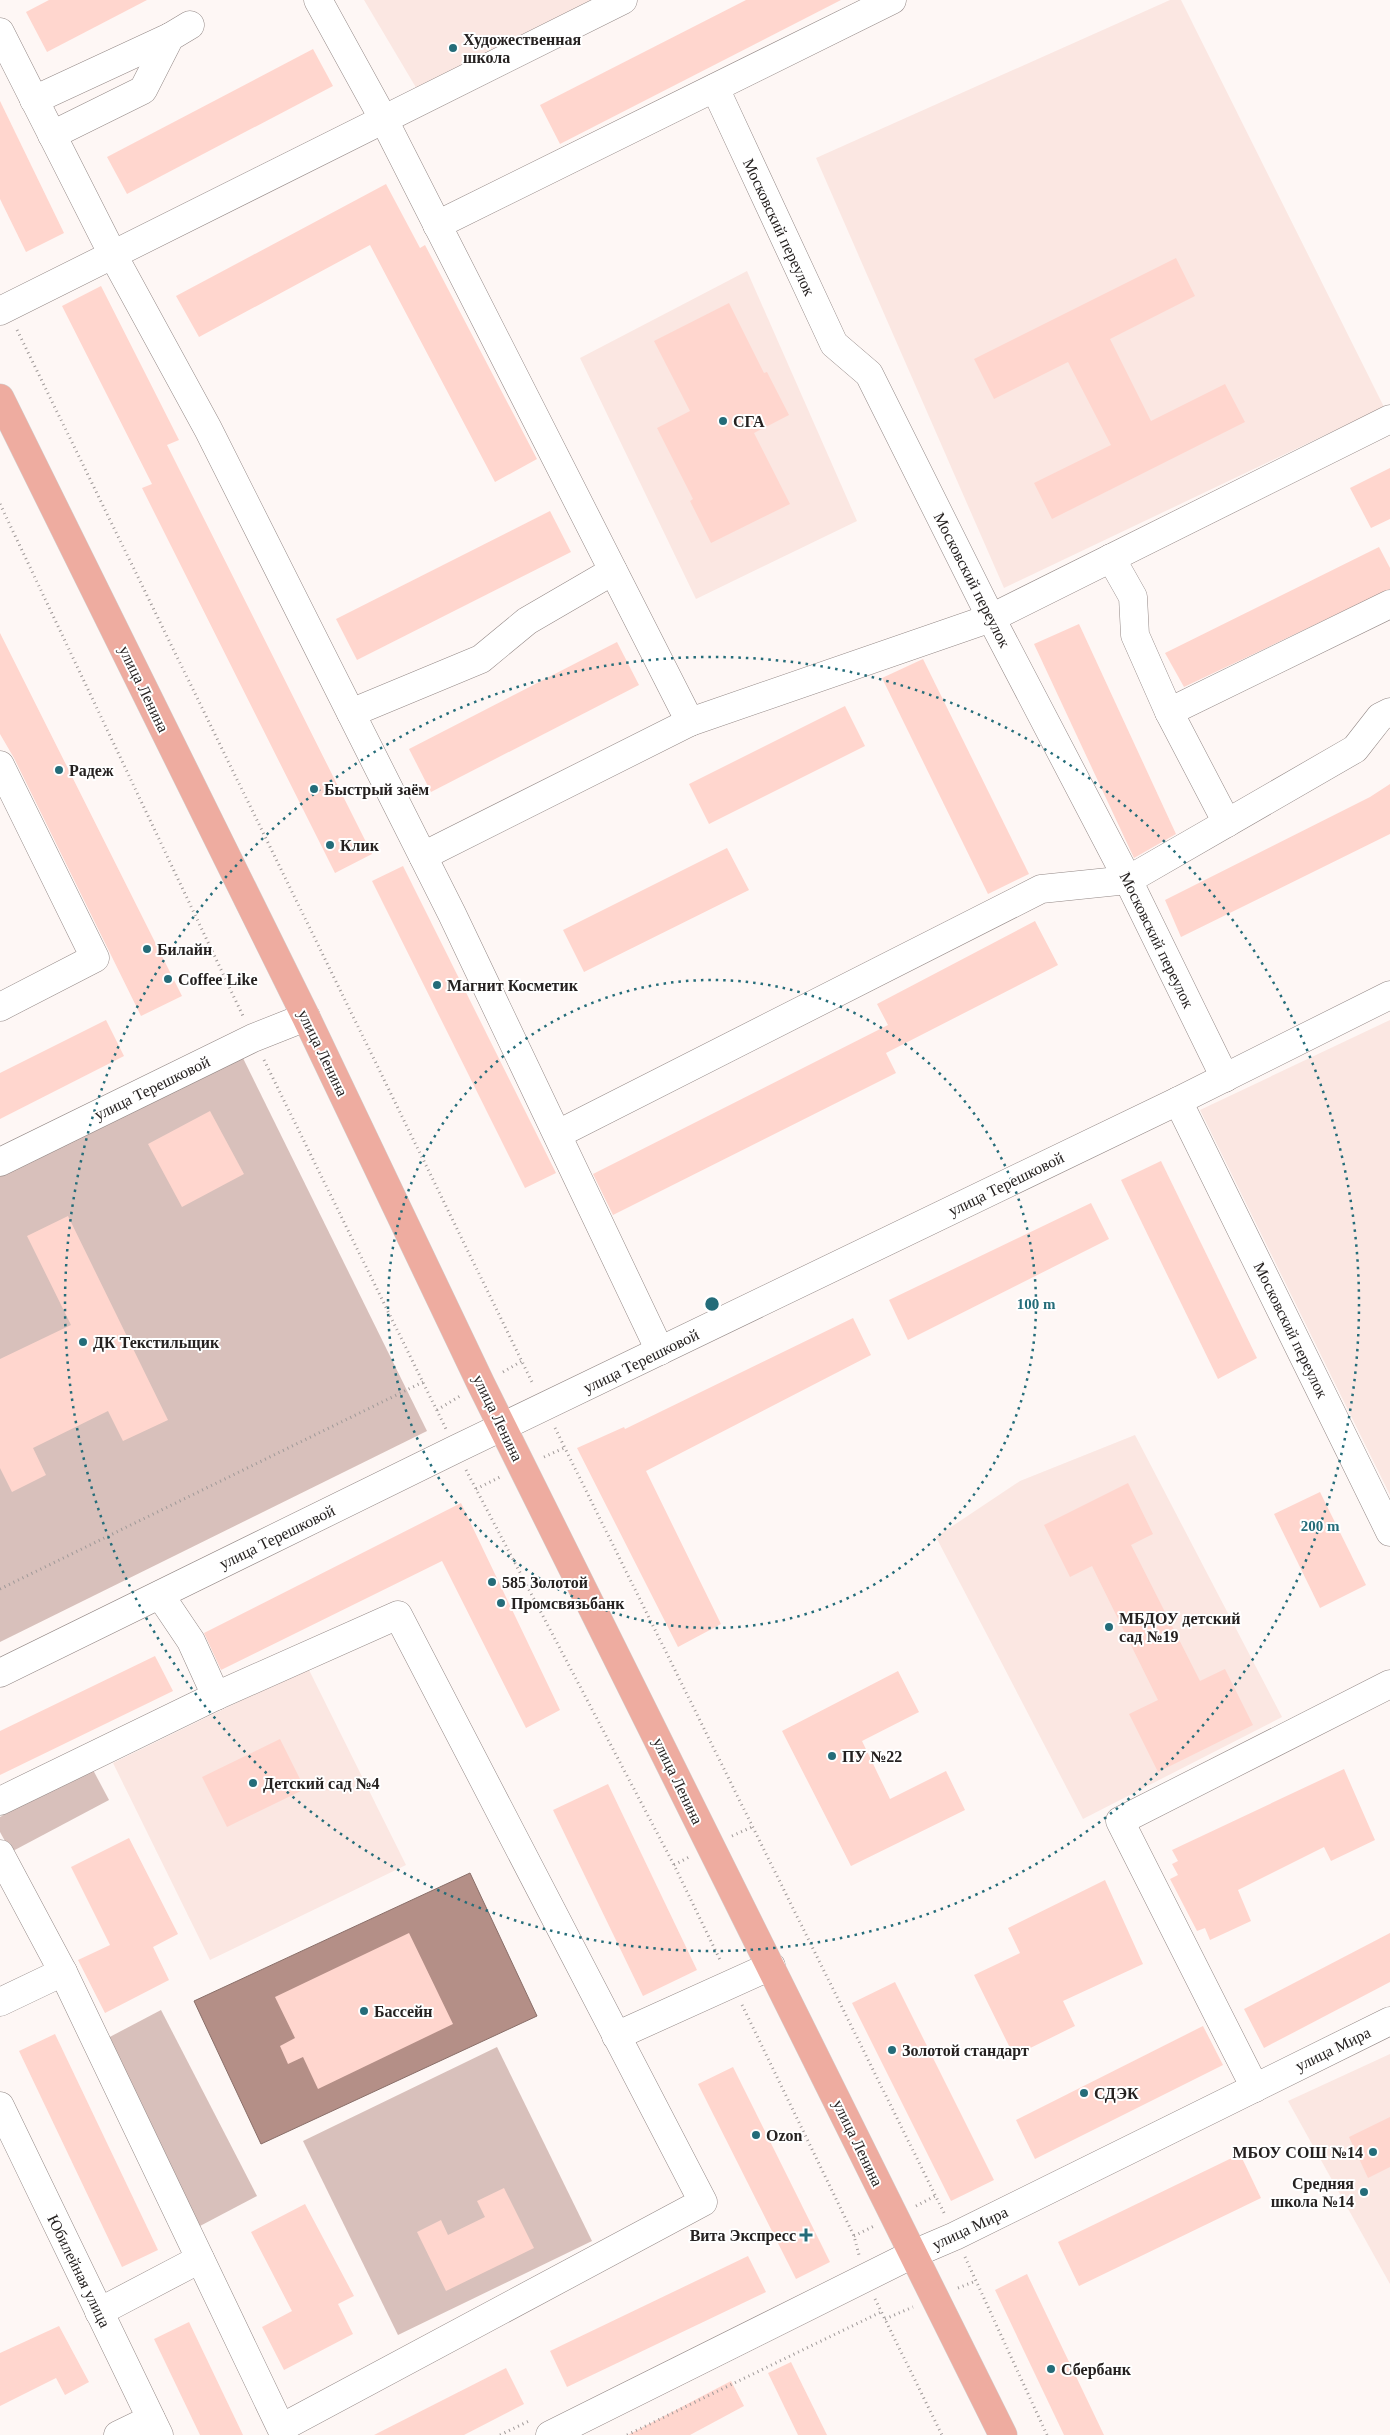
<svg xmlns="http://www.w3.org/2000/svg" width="1390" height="2435" font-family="Georgia,serif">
  <rect width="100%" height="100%" fill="#fef7f5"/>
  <g fill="#fbe7e2">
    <path d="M364,0H608L421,96Z"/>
    <path d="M1170,0H1181L1384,407L1004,588L816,158Z"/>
    <path d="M747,271L857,521L696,599L580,358Z"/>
    <path d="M1390,1020V1495L1200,1110Z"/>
    <path d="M1135,1435L1282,1717L1083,1819L936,1537L1020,1481Z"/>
    <path d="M308,1668L406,1865L210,1960L113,1763Z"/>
    <path d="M1390,2054V2284L1288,2101Z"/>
  </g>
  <g fill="#d8c0bb">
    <path d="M238,1048L427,1431L0,1642V1165Z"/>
    <path d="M92,1768L109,1800L11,1852L0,1832V1817Z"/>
    <path d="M161,2010L257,2196L200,2226L104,2040Z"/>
    <path d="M497,2047L592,2241L398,2335L303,2141Z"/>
  </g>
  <path fill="#b48f87" stroke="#896e68" d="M470,1873L537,2016L261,2144L194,2001Z"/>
  <g fill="#ffd6ce">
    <path d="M49,0H147L47,52L26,12Z"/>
    <path d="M746,0H841L560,144L540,105Z"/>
    <path d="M313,49L333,86L127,194L107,157Z"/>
    <path d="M0,101L64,233L26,252L0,199Z"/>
    <path d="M386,184L420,248L425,245L537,459L495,482L370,245L199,337L176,296Z"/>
    <path d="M1176,258L1195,296L1110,339L1151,421L1225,384L1245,422L1052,519L1034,483L1111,445L1068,362L994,399L974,359Z"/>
    <path d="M101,286L179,440L167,445L372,854L335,873L142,488L152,484L62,306Z"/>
    <path d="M729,303L764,373L767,372L789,415L754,433L790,504L711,543L690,501L693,499L657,428L690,411L654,341Z"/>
    <path d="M1390,468V519L1371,528L1350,488Z"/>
    <path d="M550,511L571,552L357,660L336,619Z"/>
    <path d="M1379,547L1390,568V589L1184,687L1165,653Z"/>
    <path d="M1079,624L1176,834L1134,858L1034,644Z"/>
    <path d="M0,633L182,996L141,1016L14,758L0,734Z"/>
    <path d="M617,642L639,685L431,792L409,749Z"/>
    <path d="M923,659L1029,874L988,894L882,678Z"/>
    <path d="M845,706L865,746L709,824L689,784Z"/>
    <path d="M1390,784V834L1181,937L1165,900L1370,797Z"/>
    <path d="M727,848L749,890L584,972L563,930Z"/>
    <path d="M403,866L556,1173L525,1188L372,881Z"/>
    <path d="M1035,921L1058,965L886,1053L896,1073L613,1215L593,1174L888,1025L877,1004Z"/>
    <path d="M106,1020L124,1056L0,1119V1073Z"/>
    <path d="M210,1111L244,1174L182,1207L148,1144Z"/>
    <path d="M1161,1161L1257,1358L1218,1379L1121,1180Z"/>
    <path d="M1091,1203L1109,1239L908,1340L889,1300Z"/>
    <path d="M68,1216L168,1420L123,1441L108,1411L33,1448L46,1475L12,1492L0,1468V1359L71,1325L27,1236Z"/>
    <path d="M853,1318L871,1355L646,1471L721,1624L678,1647L577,1448L624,1427L625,1429Z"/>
    <path d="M1128,1483L1153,1534L1131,1545L1200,1681L1225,1669L1253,1725L1158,1772L1129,1714L1158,1700L1092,1566L1070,1577L1044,1525Z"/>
    <path d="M1320,1492L1366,1585L1320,1608L1274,1514Z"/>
    <path d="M461,1503L560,1710L526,1728L442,1561L221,1670L204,1633Z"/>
    <path d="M155,1656L173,1691L0,1775V1731Z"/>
    <path d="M898,1671L919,1712L862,1741L890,1799L946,1771L965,1810L851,1866L782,1731Z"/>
    <path d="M280,1739L305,1789L227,1827L202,1777Z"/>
    <path d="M1344,1769L1375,1840L1331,1861L1324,1847L1238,1890L1251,1921L1210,1940L1205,1928L1197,1931L1170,1879L1178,1875L1172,1864L1178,1861L1172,1850Z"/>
    <path d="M608,1784L697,1970L643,1996L553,1810Z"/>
    <path d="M129,1838L178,1934L153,1947L169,1980L105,2013L78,1960L110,1945L71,1867Z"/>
    <path d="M1105,1880L1143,1964L1063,2001L1075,2026L1014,2056L974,1975L1020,1953L1008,1928Z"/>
    <path d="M409,1933L453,2024L318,2089L303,2057L288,2064L280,2046L295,2038L275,1997Z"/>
    <path d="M1390,1933V1982L1264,2048L1244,2009Z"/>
    <path d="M895,1982L994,2180L951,2201L852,2003Z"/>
    <path d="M1203,2026L1223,2065L1035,2159L1016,2120Z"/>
    <path d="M55,2034L158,2250L122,2267L19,2051Z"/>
    <path d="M733,2067L830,2262L796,2279L698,2084Z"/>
    <path d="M1390,2117V2167L1368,2178L1349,2137Z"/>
    <path d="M1240,2154L1261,2198L1079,2286L1058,2242Z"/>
    <path d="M504,2188L534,2248L446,2291L417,2232L441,2220L448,2235L485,2217L477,2201Z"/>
    <path d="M305,2204L354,2296L338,2304L353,2334L284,2370L262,2327L292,2311L251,2232Z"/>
    <path d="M748,2256L766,2292L567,2387L550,2351Z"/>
    <path d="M1027,2274L1104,2435H1064L995,2290Z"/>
    <path d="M189,2322L243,2435H200L154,2339Z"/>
    <path d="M59,2326L89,2382L65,2395L56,2378L0,2406V2353Z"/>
    <path d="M791,2362L827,2435H798L768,2373Z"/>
    <path d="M506,2368L524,2404L464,2435H374Z"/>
    <path d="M731,2381L744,2406L690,2435H628Z"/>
  </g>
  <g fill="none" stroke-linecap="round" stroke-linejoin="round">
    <g stroke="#938886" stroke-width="29">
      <g id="minor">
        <path d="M318,0L384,120L690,722"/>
        <path d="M0,32L113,255L208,429L452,914L660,1351"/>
        <path d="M715,88L834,344L869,374L991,618L1128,880L1225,1078"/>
        <path d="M34,100L170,37"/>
        <path d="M52,135L143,90L170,37L190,25"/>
        <path d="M437,225L892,0"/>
        <path d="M0,311L623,0"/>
        <path d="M1111,558L1133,597L1135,635L1169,712L1390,604"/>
        <path d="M1169,712L1227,823"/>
        <path d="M351,713L481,659L527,621L613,571"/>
        <path d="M0,765L95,958L0,1007"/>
        <path d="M423,856L690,722L991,618L1390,419"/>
        <path d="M1178,1101L1390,1532"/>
        <path d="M558,1134L1041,889L1128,880L1355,749L1380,717L1390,712"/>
        <path d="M0,1162L253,1038L306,1017"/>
        <path d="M160,1595L191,1641L216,1696"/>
        <path d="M0,1673L456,1449L1178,1101L1390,995"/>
        <path d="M0,1801L216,1696L398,1615L703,2202L281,2428L63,1972L0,1854"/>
        <path d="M0,2002L63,1972"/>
        <path d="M616,2036L771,1966"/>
        <path d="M1255,2088L1120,1821L1390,1684"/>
        <path d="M0,2106L159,2435"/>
        <path d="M99,2312L200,2259"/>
        <path d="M118,2435L151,2419"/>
        <path d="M550,2435L913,2254L955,2236L1390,2021"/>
      </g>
    </g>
    <g stroke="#d3d3d2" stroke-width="29">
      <path id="major" d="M0,398L306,1017L481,1384L1003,2435"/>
    </g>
    <g stroke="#9f9998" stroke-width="3" stroke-dasharray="1 4" stroke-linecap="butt">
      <path d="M17,330L533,1384"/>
      <path d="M0,504L243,1016"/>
      <path d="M264,1060L446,1429"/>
      <path d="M503,1372L522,1361"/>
      <path d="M437,1410L460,1396"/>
      <path d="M555,1428L945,2215"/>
      <path d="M544,1457L564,1448"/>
      <path d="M466,1470L674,1865L721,1962"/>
      <path d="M476,1489L500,1477"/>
      <path d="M0,1589L423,1382"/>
      <path d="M732,1836L752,1827"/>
      <path d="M674,1865L691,1856"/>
      <path d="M742,2005L854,2236L859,2255"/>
      <path d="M916,2206L935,2196"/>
      <path d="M854,2236L874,2226"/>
      <path d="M965,2257L1047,2435"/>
      <path d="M958,2288L976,2281"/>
      <path d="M875,2299L942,2435"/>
      <path d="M885,2319L913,2307"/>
      <path d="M500,2435L531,2420"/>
      <path d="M627,2435L881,2312"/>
    </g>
    <use href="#minor" stroke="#fff" stroke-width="28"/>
    <use href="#major" stroke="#eeaca0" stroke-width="28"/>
  </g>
  <g fill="none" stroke="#246c79" stroke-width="2.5" stroke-dasharray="2.5 5">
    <circle cx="712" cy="1304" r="324"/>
    <circle cx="712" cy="1304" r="647"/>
  </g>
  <g fill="#246c79" stroke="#fff" stroke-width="2">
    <circle cx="453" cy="48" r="5"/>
    <circle cx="723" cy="421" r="5"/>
    <circle cx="59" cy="770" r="5"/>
    <circle cx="314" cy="789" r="5"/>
    <circle cx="330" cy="845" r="5"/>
    <circle cx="147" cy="949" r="5"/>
    <circle cx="168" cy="979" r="5"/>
    <circle cx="437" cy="985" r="5"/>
    <circle cx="83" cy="1342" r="5"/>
    <circle cx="492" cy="1582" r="5"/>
    <circle cx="501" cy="1603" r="5"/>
    <circle cx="1109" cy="1627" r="5"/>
    <circle cx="832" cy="1756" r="5"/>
    <circle cx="253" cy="1783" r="5"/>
    <circle cx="364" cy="2011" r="5"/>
    <circle cx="892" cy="2050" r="5"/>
    <circle cx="1084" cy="2093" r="5"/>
    <circle cx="756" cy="2135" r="5"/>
    <circle cx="1373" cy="2152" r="5"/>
    <circle cx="1364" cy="2192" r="5"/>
    <path d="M803.5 2227.5h5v5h5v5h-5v5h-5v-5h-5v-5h5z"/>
    <circle cx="1051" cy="2369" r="5"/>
  </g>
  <g text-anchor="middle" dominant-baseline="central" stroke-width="4" stroke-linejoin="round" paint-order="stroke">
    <g font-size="16" font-weight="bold" fill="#252120" stroke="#fff" text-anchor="start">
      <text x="463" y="39">Художественная<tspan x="463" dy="18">школа</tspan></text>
      <text x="733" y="421">СГА</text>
      <text x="69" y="770">Радеж</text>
      <text x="324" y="789">Быстрый заём</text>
      <text x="340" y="845">Клик</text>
      <text x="157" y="949">Билайн</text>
      <text x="178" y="979">Coffee Like</text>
      <text x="447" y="985">Магнит Косметик</text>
      <text x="93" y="1342">ДК Текстильщик</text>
      <text x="502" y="1582">585 Золотой</text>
      <text x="511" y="1603">Промсвязьбанк</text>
      <text x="1119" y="1618">МБДОУ детский<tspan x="1119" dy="18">сад №19</tspan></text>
      <text x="842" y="1756">ПУ №22</text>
      <text x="263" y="1783">Детский сад №4</text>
      <text x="374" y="2011">Бассейн</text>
      <text x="902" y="2050">Золотой стандарт</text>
      <text x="1094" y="2093">СДЭК</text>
      <text x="766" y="2135">Ozon</text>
      <text x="1363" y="2152" text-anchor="end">МБОУ СОШ №14</text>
      <text x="1354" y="2183" text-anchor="end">Средняя<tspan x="1354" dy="18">школа №14</tspan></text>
      <text x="796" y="2235" text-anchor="end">Вита Экспресс</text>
      <text x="1061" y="2369">Сбербанк</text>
    </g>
    <g font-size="16" fill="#252120" stroke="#fff">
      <text transform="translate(779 227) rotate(65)">Московский переулок</text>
      <text transform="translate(972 580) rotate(63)">Московский переулок</text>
      <text transform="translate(144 689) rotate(64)">улица Ленина</text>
      <text transform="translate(1157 940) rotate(64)">Московский переулок</text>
      <text transform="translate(323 1053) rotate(64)">улица Ленина</text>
      <text transform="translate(152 1088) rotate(-26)">улица Терешковой</text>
      <text transform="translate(1006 1184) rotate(-26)">улица Терешковой</text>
      <text transform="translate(1291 1330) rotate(64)">Московский переулок</text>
      <text transform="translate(641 1361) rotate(-26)">улица Терешковой</text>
      <text transform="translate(498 1418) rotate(64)">улица Ленина</text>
      <text transform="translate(277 1537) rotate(-26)">улица Терешковой</text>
      <text transform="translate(678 1781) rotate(64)">улица Ленина</text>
      <text transform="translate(1333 2049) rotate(-26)">улица Мира</text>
      <text transform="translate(858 2143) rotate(64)">улица Ленина</text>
      <text transform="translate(970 2228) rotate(-25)">улица Мира</text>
      <text transform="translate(79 2271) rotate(64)">Юбилейная улица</text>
    </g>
  </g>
  <circle cx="712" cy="1304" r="8" fill="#246c79" stroke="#fff" stroke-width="2.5"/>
  <g font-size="15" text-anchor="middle" font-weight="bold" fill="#246c79" stroke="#fff" stroke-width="4" stroke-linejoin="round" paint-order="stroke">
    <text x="1036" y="1309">100 m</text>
    <text x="1320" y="1531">200 m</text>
  </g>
</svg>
